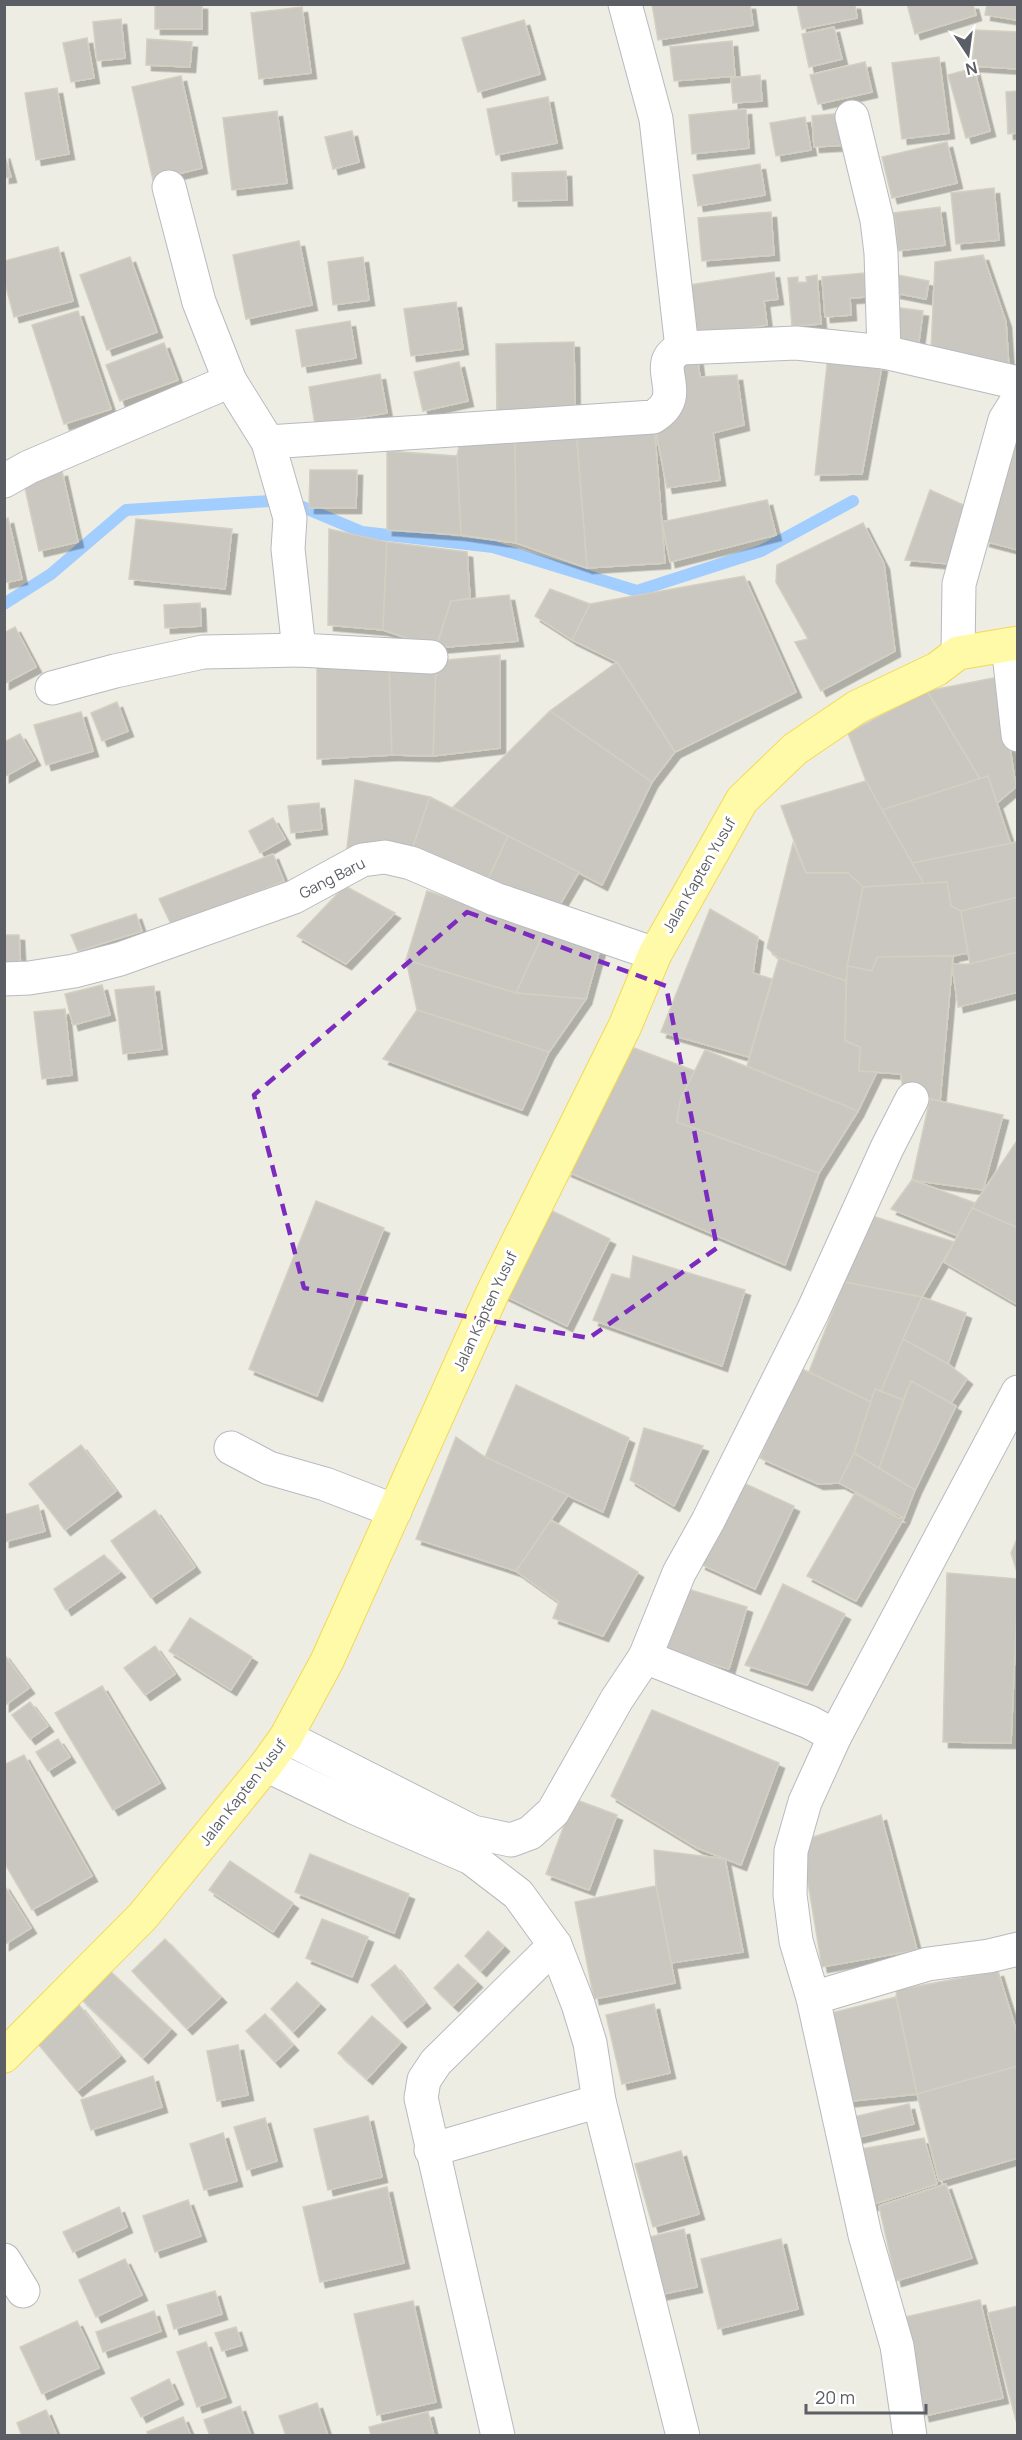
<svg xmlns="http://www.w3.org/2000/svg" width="1022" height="2440" font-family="Manrope,sans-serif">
  <defs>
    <filter id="shadow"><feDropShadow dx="5.5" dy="5.5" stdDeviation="0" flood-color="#0004"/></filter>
  </defs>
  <rect width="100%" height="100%" fill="#eeede3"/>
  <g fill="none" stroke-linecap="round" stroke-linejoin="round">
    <path stroke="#a2cdff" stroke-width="12" d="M4,604L51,574L126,510L286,500L362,532L493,547L637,591L761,551L853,501"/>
  </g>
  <g fill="#c9c7c0" stroke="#d3cfc1" stroke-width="1.5" filter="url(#shadow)">
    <rect x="155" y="4" width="47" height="25"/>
    <path d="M652,4H750L753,25L658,40Z"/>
    <path d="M797,4H855L857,18L802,29Z"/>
    <path d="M907,4H973L976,15L915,34Z"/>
    <path d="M987,4H1018L1016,20L985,15Z"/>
    <path d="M302,7L311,73L259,79L251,13Z"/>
    <path d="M121,19L125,58L97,61L93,22Z"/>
    <path d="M524,20L540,74L478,92L462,38Z"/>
    <path d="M834,27L842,59L809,67L802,34Z"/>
    <path d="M975,30L1018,32V69L972,66Z"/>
    <path d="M87,38L94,78L71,82L63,43Z"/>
    <path d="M147,39L192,42L190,67L146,65Z"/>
    <path d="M732,41L735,76L674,81L670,47Z"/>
    <path d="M939,57L949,133L902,139L892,63Z"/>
    <path d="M865,62L872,92L818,104L810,75Z"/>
    <path d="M974,68L990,131L966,138L948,75Z"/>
    <path d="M760,75L762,101L733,103L731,78Z"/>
    <path d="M181,76L202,168L153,180L132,87Z"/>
    <path d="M57,88L69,154L36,160L25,93Z"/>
    <path d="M1018,91V133L1008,134L1006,92Z"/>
    <path d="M548,97L557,143L496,155L487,109Z"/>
    <path d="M746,109L749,148L692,154L689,115Z"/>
    <path d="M277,111L287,183L232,190L223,118Z"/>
    <path d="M844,113L847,145L814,147L812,116Z"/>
    <path d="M805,117L811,150L776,156L770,123Z"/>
    <path d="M352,131L359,162L333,169L325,137Z"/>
    <path d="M947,142L957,183L892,198L882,157Z"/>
    <path d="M4,153L11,177L4,178Z"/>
    <path d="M760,164L765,195L698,206L693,175Z"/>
    <path d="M566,171L567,200L513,201L512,173Z"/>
    <path d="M994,188L999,240L956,244L951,193Z"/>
    <path d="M940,207L945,245L898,251L894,213Z"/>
    <path d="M771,212L774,255L702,261L698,218Z"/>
    <path d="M299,241L312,305L246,319L233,255Z"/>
    <path d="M58,247L73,301L14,317L4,279V261Z"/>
    <path d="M983,255L1006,322L1009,368L931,352L935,262Z"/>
    <path d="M130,257L157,332L107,350L80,275Z"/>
    <path d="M363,257L369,300L333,305L328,262Z"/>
    <path d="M774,272L778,299L764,301L767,325L685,339L677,287Z"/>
    <path d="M864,273L866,297L850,298L851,315L825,317L822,277Z"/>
    <path d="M817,275L821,324L792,326L788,278L798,277V283L807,282L806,277Z"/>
    <path d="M898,275L929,281L926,299L895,293Z"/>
    <path d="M456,302L463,349L411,356L404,309Z"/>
    <path d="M893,307L923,311L918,349L887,345Z"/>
    <path d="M78,311L111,409L64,424L32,325Z"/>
    <path d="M350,321L356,358L302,367L296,330Z"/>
    <path d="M574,342L575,418L497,419L496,344Z"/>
    <path d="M164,343L178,380L120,401L106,365Z"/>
    <path d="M697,355L700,377L737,375L744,425L713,433L720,480L667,488L654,422L673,360Z"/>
    <path d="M828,356L882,366L862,474L815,475Z"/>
    <path d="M459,362L468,401L423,411L414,372Z"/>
    <path d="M380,374L387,413L315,425L309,387Z"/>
    <path d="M654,422L665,563L587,568L576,429Z"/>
    <path d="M1018,422V550L984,541Z"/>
    <path d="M576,429L587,568L516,543L515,433Z"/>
    <path d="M515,433L516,543L461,535L457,456L461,437Z"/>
    <path d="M387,451L457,456L461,535L387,530Z"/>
    <path d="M310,470H357L356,508H309Z"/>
    <path d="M62,471L78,542L39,551L23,479Z"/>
    <path d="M930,490L970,508L950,564L905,560Z"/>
    <path d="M767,500L776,535L670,562L662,522Z"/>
    <path d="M8,518L22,579L4,583V519Z"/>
    <path d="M136,519L232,529L225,589L129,579Z"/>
    <path d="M863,523L884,564L895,651L821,691L795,642L808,639L776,582L777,565Z"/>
    <path d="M329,529L387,542L383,630L328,625Z"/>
    <path d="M387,542L467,552L470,598L451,601L436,648L383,630Z"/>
    <path d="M744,576L796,692L675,752L617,662L572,640L590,604Z"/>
    <path d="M550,589L590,604L572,640L535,616Z"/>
    <path d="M509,595L518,641L436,648L451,601Z"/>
    <path d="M200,603L201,626L165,628L164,605Z"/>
    <path d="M15,627L36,667L4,684V633Z"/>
    <path d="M500,655V748L433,756L436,661Z"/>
    <path d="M317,657L389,664L392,755L317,759Z"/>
    <path d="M436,661L433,756L392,755L389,664Z"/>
    <path d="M617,662L675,752L652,782L550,711Z"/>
    <path d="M999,677L1016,787L997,803L988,776L980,779L927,691Z"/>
    <path d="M927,691L980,779L882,810L866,781L848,733Z"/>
    <path d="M117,702L128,731L102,741L91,713Z"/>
    <path d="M550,711L652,782L602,885L453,807Z"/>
    <path d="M81,712L93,751L46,765L34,725Z"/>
    <path d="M20,734L35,760L4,777V742Z"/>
    <path d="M988,776L1011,845L912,863L882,810Z"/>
    <path d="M355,780L430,797L410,855L347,848Z"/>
    <path d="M866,781L882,810L924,884L863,887L848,873H806L781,806Z"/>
    <path d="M430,797L508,836L485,886L410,855Z"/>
    <path d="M319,803L322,829L291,833L288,806Z"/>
    <path d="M273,818L285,839L260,853L249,831Z"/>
    <path d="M508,836L579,872L558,908L485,886Z"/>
    <path d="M1017,842L1018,897L961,911L951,906L947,882L924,884L912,863Z"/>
    <path d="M793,843L806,873H848L863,887L846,981L779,958L767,948Z"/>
    <path d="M273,854L284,881L172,926L159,899Z"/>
    <path d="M947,882L951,906L961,911L968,953L953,956L877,957L872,971L847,966L863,887Z"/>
    <path d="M345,886L395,913L346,964L297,936Z"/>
    <path d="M427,891L545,930L516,993L406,960Z"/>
    <path d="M1018,897V952L970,964L961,911Z"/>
    <path d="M710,909L758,937L753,973L772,979L749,1057L661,1032Z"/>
    <path d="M136,914L142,931L78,951L71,935Z"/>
    <path d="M545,930L600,949L586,999L516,993Z"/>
    <path d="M4,935H19L21,973H4Z"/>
    <path d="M1018,952V992L958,1007L952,964H970Z"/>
    <path d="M953,956L940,1101L903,1091L901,1074L859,1071L860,1047L845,1041L847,966L872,971L877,957Z"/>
    <path d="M779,958L846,981L845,1041L860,1047L859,1071L877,1072L858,1111L747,1066Z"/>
    <path d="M406,960L516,993L586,999L549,1052L417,1010Z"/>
    <path d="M102,985L110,1015L73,1025L65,994Z"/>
    <path d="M154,986L162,1049L123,1054L115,990Z"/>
    <path d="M65,1009L72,1075L42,1079L34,1012Z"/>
    <path d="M417,1010L549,1052L522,1110L383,1059Z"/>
    <path d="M626,1045L695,1071L680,1101L677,1122L819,1173L785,1265L566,1171Z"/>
    <path d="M705,1050L858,1111L819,1173L677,1122L680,1101Z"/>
    <path d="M930,1099L1003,1115L983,1190L912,1180Z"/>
    <path d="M1018,1139V1228L972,1208Z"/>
    <path d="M912,1180L975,1203L958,1236L891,1209Z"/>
    <path d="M316,1201L384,1228L317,1396L249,1369Z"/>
    <path d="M546,1208L610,1239L567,1326L503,1295Z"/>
    <path d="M972,1208L1018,1228V1305L944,1262Z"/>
    <path d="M866,1214L954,1242L922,1297L844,1282Z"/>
    <path d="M633,1256L745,1290L722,1366L593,1320L612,1274L630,1279Z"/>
    <path d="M844,1282L922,1297L881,1391L875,1389L871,1402L809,1372Z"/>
    <path d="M922,1297L966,1313L948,1364L903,1339Z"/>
    <path d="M903,1339L948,1364L967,1379L951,1403L911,1381L903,1400L881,1391Z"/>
    <path d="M798,1367L871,1402L854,1453L839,1483L818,1484L760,1458Z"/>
    <path d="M911,1381L956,1406L915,1490L879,1468Z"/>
    <path d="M516,1385L629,1438L603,1512L485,1457Z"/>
    <path d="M875,1389L903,1400L879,1468L854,1453Z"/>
    <path d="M644,1428L703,1446L674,1506L630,1480Z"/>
    <path d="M456,1437L485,1457L568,1495L516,1571L416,1539Z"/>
    <path d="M81,1445L116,1491L65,1530L29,1484Z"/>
    <path d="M854,1453L915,1490L904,1518L839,1483Z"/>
    <path d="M739,1481L794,1506L755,1589L700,1564Z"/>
    <path d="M855,1493L898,1518H904L856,1601L807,1576Z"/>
    <path d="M38,1505L45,1531L4,1542V1515Z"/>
    <path d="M155,1510L195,1567L151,1598L111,1541Z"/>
    <path d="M551,1520L638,1572L603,1636L553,1618L559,1602L516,1571Z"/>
    <path d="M1017,1539H1018V1575L1011,1553Z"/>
    <path d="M104,1555L120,1572L66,1610L54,1589Z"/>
    <path d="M947,1573L1018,1579L1011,1743L943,1742Z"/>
    <path d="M783,1584L845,1614L807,1685L745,1665Z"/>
    <path d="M681,1587L747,1607L729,1669L662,1649Z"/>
    <path d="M190,1618L252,1657L231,1690L169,1651Z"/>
    <path d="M155,1646L175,1674L145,1695L124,1668Z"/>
    <path d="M4,1654L29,1688L4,1706Z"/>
    <path d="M102,1686L160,1783L113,1810L55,1713Z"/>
    <path d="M30,1702L48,1726L30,1739L12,1715Z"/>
    <path d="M652,1710L779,1763L741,1865L697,1848L611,1796Z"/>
    <path d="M58,1739L70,1757L48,1771L36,1752Z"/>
    <path d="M24,1755L92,1876L32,1910L4,1862V1765Z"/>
    <path d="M574,1799L617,1815L589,1890L546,1874Z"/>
    <path d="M881,1815L917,1950L822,1967L801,1841Z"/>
    <path d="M654,1850L725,1859L743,1952L671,1963L656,1886Z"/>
    <path d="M310,1854L409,1894L394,1933L295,1892Z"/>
    <path d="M230,1861L293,1903L273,1932L209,1890Z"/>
    <path d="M4,1885L31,1928L4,1945Z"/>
    <path d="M656,1886L675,1983L594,1999L575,1902Z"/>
    <path d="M322,1919L368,1937L352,1977L306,1958Z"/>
    <path d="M488,1931L504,1946L481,1971L465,1956Z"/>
    <path d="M165,1939L221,1997L187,2029L132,1971Z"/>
    <path d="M458,1964L477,1982L453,2006L434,1988Z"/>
    <path d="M395,1965L425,2003L402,2022L371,1985Z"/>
    <path d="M109,1970L171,2029L143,2058L81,1999Z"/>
    <path d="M998,1971L1018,2036V2066L917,2094L896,1997L897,1990Z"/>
    <path d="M297,1982L320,2004L293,2032L271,2009Z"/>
    <path d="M896,1997L917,2094L843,2102L823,2015Z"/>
    <path d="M654,2004L670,2073L622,2084L606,2015Z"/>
    <path d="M79,2005L120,2056L77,2091L35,2040Z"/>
    <path d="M265,2014L293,2045L275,2062L246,2031Z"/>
    <path d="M372,2016L401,2042L367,2079L338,2053Z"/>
    <path d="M238,2045L248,2095L217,2101L207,2051Z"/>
    <path d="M1018,2066V2158L939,2181L917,2094Z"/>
    <path d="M153,2076L162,2107L91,2130L81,2100Z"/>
    <path d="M909,2104L914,2124L847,2140L841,2120Z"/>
    <path d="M368,2116L382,2177L328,2190L314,2129Z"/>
    <path d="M265,2118L277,2161L247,2170L234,2127Z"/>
    <path d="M223,2133L237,2181L204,2190L190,2144Z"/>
    <path d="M924,2138L937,2184L862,2208L849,2151Z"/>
    <path d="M681,2151L699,2214L653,2227L635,2164Z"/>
    <path d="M946,2184L972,2258L896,2281L879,2206Z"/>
    <path d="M387,2187L404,2263L320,2282L303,2207Z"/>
    <path d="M188,2200L201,2236L155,2252L143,2216Z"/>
    <path d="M119,2207L127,2227L73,2252L63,2232Z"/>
    <path d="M684,2229L697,2287L658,2295L645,2238Z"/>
    <path d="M781,2239L798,2309L718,2329L701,2259Z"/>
    <path d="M125,2259L142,2295L96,2317L79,2280Z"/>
    <path d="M215,2291L222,2314L174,2329L167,2305Z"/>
    <path d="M980,2300L1003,2398L924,2416L901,2318Z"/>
    <path d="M413,2301L436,2402L377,2415L354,2314Z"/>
    <path d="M1018,2306V2428L988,2313Z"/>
    <path d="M154,2311L161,2331L103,2352L96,2332Z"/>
    <path d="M77,2321L99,2368L42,2394L20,2347Z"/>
    <path d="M236,2327L242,2345L222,2351L215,2333Z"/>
    <path d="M206,2342L226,2397L197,2407L177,2352Z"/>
    <path d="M169,2379L178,2399L141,2417L131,2398Z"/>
    <path d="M317,2403L328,2436H286L279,2416Z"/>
    <path d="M240,2406L251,2436H210L204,2420Z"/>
    <path d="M46,2410L57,2436H22L17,2423Z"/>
    <path d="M428,2412L434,2436H371L369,2427Z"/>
    <path d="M183,2417L191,2436H149L147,2432Z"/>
  </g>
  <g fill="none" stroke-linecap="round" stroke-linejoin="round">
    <g stroke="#b8babf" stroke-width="35">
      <g id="minor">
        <path d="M625,4L656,119L682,348"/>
        <path d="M852,117L877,220L881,253L884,352"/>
        <path d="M169,187L199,302L230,381L268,442L290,518L288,549L299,650L431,657"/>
        <path d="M268,442L653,417C692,393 646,365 682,348L796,343L884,352L1018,383"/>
        <path d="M4,481L29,467L230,381"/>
        <path d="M1008,645L1018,735"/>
        <path d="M958,653L959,584L1005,420L1018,399"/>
        <path d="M52,688L115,671L203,652L299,650"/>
        <path d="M4,979L29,978L74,971L120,959L294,897L362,860L385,857L411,863L495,899L655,954"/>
        <path d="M231,1448L269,1468L325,1484L395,1511"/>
        <path d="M645,1657L679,1573L708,1521L813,1311L887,1148L912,1099"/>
        <path d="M835,1736L1018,1392"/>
        <path d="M286,1737L473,1832L511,1840L530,1833L553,1812L617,1699L645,1657L809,1722L835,1736L805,1802L791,1851L790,1895L796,1941L813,1998L865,2235L897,2346L910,2436"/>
        <path d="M266,1765L353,1807L471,1858L518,1894L555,1945L578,2004L590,2043L599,2101L683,2436"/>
        <path d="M813,1998L928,1964L989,1956L1018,1949"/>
        <path d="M431,2150L599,2101"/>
        <path d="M4,2260L23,2291"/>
        <path d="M498,2436L421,2098L424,2080L436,2062L555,1945"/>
      </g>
    </g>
    <g stroke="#f4d856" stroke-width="35">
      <path id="major" d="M4,2056L143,1916L266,1765L286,1737L327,1661L493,1292L625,1026L655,954L742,800L795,749L857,707L937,669L958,653L1018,643"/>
    </g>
    <use href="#minor" stroke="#fff" stroke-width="33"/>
    <use href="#major" stroke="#fffaa7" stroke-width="33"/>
  </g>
  <path fill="none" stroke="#7b2cbf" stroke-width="4.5" stroke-dasharray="12 8" stroke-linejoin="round" d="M467,912L666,986L717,1248L589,1338L304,1288L254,1095Z"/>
  <g text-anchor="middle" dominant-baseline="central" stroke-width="6" stroke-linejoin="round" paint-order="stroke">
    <g font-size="15" fill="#5b5e64" stroke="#fff">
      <text transform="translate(699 875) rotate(-60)">Jalan Kapten Yusuf</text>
      <text transform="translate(332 878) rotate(-27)">Gang Baru</text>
      <text transform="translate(485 1311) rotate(-65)">Jalan Kapten Yusuf</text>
      <text transform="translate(243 1792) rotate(-52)">Jalan Kapten Yusuf</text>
    </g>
  </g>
  <rect width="1022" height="2440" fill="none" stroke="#5b5e64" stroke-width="12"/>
  <g transform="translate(968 54) rotate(167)" stroke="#ffffff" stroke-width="4.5" paint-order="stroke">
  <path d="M0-4.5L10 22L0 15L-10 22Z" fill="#5b5e64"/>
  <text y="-9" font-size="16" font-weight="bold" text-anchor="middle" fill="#5b5e64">N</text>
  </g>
  <path d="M806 2404v9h120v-9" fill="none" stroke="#5b5e64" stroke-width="3"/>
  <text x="815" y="2404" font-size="18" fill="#5b5e64" stroke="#ffffff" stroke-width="4.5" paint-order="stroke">20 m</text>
</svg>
